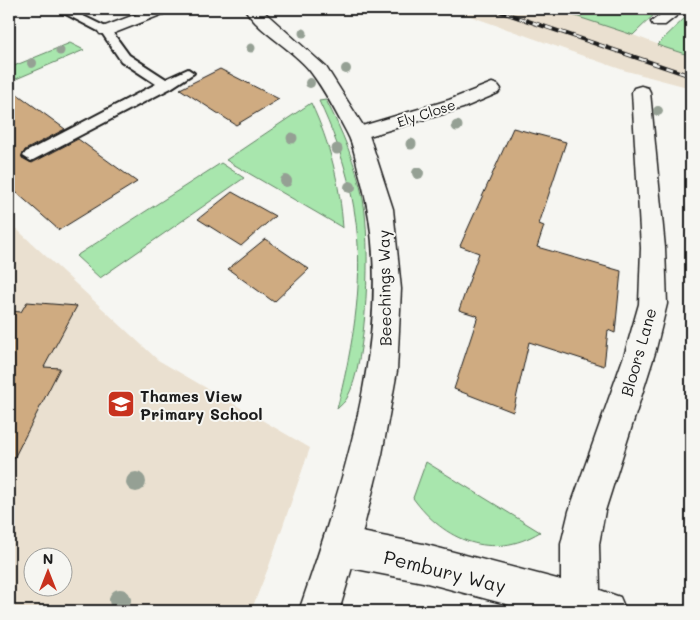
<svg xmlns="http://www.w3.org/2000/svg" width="700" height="620" font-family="Mali,sans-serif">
  <rect width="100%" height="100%" fill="#f6f6f2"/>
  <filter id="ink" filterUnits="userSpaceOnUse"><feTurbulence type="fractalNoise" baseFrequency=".02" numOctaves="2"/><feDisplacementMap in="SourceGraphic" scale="10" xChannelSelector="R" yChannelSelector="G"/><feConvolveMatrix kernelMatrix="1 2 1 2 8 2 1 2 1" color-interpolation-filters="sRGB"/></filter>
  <g filter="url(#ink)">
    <g fill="#eae0d0" fill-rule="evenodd">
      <path d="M450,9H554L633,35L691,57V88L623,70Z"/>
      <path d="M9,222L158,360L310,448L269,566L251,611H9ZM32,558H62V588H32Z"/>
    </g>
    <g fill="#a8e6ad" stroke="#628164">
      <path d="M554,9H660L633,35Z"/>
      <path d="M691,12V56L657,45Z"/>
      <path d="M70,43L84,50L9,82V68Z"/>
      <path d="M326,100C342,131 356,164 363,199C371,241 368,361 347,398C345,402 341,405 337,409C366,294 371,211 319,101Z"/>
      <path d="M311,103C330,143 340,184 343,228L226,160Z"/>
      <path d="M221,163L244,178L100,278L76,256Z"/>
      <path d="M426,462L540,532C492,561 444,541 413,498Z"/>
    </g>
    <g fill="#cfab81" stroke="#1c1c1c">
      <path d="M220,69L279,99L236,125L180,89Z"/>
      <path d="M9,88L65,129L25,150L22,158L32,163L78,139L137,182L59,230L9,186Z"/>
      <path d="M513,128L566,142L539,224L544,226L537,247L621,271L615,333L608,330L604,366L529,342L513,412L454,389L478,316L459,310L479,253L460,246Z"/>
      <path d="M232,192L275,216L241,246L198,219Z"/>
      <path d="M265,239L309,269L274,302L228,269Z"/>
      <path d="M27,302L77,306L44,367L60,368L9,468V311L21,312Z"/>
    </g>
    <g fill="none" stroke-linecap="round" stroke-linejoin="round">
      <g stroke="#1c1c1c" stroke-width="4">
        <g id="lane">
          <path d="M9,9H19L9,14Z"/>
          <path d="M56,9H69L110,29L129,55L166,79L188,69L194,73L171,88L31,161L23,156L26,152L156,84L121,61L102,33Z"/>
        </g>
      </g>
      <g stroke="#1c1c1c" stroke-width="3">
        <g id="street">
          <path d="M150,9H171L168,12L112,34H100L98,31L100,28Z"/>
          <path d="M668,9H685L665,25H653L651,22Z"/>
          <path d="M492,83L498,85L501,89L498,93L463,108L359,139L352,137L349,133L352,129L449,100Z"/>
          <path d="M641,86L648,88L650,92L665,248L667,304L655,353L605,511L599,544L600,590L620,597L626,611H532L423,582L341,566L328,560L322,547L328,534L341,528L423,544L561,580V544L569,511L625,353L639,304L641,248L632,92L634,88Z"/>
        </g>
      </g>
      <g stroke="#1c1c1c" stroke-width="3">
        <path id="secondary" d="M245,9H261L326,67L369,135L393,209L401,289L397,371L382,454L362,534L339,611H299C345,476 400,318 360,176C356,162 354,145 347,133C336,112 324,89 310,71C294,50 257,31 245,9Z"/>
      </g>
      <use href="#lane" fill="#f6f6f2" fill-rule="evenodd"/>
      <use href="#street" fill="#f6f6f2" fill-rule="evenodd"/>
      <use href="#secondary" fill="#f6f6f2" fill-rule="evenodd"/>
      <g stroke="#1c1c1c" stroke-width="4">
        <path id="rail" d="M493,9L691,76"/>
      </g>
      <use href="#rail" stroke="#f6f6f2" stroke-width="2.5" stroke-dasharray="7" stroke-linecap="butt"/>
    </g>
    <g fill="#95a094">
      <circle cx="303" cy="33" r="4.5"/>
      <circle cx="251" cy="48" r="4.5"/>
      <circle cx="60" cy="51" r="4.5"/>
      <circle cx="32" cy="63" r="5"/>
      <circle cx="346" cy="69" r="5"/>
      <circle cx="310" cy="83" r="5"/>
      <circle cx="658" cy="111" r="5"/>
      <circle cx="457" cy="126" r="5.5"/>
      <circle cx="292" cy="138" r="5.5"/>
      <circle cx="411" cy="144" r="5.5"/>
      <circle cx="337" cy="149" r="5.5"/>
      <circle cx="418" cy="173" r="6"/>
      <circle cx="286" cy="181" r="6"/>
      <circle cx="350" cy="187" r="6"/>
      <circle cx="136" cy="482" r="10"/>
      <circle cx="120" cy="600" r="11"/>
    </g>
  </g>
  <defs>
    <g id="school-square" transform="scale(1.4375)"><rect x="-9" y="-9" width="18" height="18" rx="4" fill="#c8321e" stroke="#f6f6f2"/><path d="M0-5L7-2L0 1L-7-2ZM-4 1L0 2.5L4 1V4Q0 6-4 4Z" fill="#fff"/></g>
  </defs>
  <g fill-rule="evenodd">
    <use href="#school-square" x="121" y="404"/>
  </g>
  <g text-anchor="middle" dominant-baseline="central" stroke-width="4" stroke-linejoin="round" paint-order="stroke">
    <g font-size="14" fill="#1c1c1c" stroke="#f6f6f2">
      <text transform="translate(426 113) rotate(-18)">Ely Close</text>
    </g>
    <g font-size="16" fill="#1c1c1c" stroke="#f6f6f2">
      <text transform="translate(384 288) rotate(-91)">Beechings Way</text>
      <text transform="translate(638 352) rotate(-74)">Bloors Lane</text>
    </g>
    <g font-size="16" font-weight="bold" fill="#1c1c1c" stroke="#f6f6f2" text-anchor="start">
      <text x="140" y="395">Thames View<tspan x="140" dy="18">Primary School</tspan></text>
    </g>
    <g font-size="19" fill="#1c1c1c" stroke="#f6f6f2">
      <text transform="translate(445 571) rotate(14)">Pembury Way</text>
    </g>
  </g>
  <rect width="700" height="620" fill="none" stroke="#f6f6f2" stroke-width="30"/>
  <rect x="15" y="15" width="670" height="590" fill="none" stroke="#1c1c1c" stroke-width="2" filter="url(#ink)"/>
  <g transform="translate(48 572)"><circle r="24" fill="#f6f6f2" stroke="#9f9f9c"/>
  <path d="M0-4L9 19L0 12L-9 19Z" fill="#c8321e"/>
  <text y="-8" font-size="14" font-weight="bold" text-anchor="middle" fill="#1c1c1c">N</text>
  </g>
</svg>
